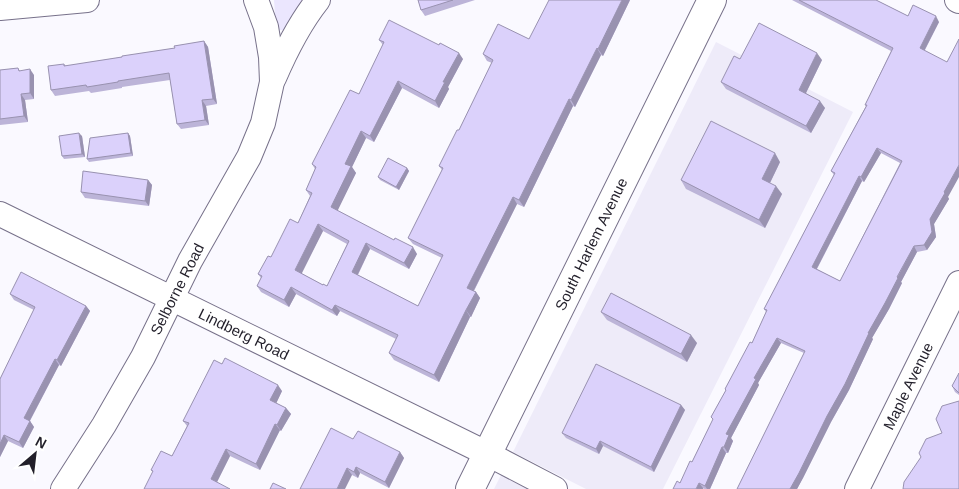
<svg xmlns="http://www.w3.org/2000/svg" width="959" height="489" font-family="Arial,sans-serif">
  <rect width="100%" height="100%" fill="#faf9ff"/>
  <g fill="#eeebf9">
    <path d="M716,42L853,112L663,489H586L513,452Z"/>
    <path d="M503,471L539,489H494Z"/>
  </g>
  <path fill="#ebe6fe" d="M274,0H305L285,30H280L276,27Z"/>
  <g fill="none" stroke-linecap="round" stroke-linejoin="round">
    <g stroke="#77718a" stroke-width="26">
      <g id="street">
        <path d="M957,0L959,1"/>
        <path d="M0,8L87,0"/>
        <path d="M274,78C286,50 299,24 318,0"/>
        <path d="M0,214L488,454L555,489"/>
        <path d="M63,489L104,425L143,357L190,261L249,157L263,123L272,82L271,57L266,27L256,0"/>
        <path d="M857,489L959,283"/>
      </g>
    </g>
    <g stroke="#77718a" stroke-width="30">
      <path id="primary" d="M470,489L712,0"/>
    </g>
    <use href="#street" stroke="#fff" stroke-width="24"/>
    <use href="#primary" stroke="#fff" stroke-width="28"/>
  </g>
  <g fill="#bcb4d8" fill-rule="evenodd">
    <path d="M418,0H475L425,16L421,10Z"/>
    <path d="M630,0L603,56L601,55L575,107L573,106L524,207L517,204L474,291L476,292L480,298L471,317H470L439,382L394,360L389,353L396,339L340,311L337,316L296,294L289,307L261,292L257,286L261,278L258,274L298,223L310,196L306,190L315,169L312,164L359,94L383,45L379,40L463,59L448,87L449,89L439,108L402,88L374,142L366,138L352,167L356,173L337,210L417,254L409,269L370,249L358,275L418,306L442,258L413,244L408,238L442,170L439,166L459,130L492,63L487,61L483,54L529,39ZM323,231L347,244L327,286L323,285L301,273Z"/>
    <path d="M792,0H876L908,16L939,22L925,50L948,197L949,199L934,224L936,237L927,250L917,252L901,282L902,283L889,309L872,338L873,339L849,390L831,422L803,478L797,489H737L804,353L781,343L758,383L759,385L731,438L733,441L728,453H726L710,489H705L680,483L692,462L713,420L711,417L726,390L725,389L752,343L766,312L764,309L834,175L831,171L866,106L865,105L891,51ZM881,153L900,163L840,281L817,269L862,181L864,182Z"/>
    <path d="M204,41L208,47L217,104L206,106L209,125L181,129L177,124L170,80L122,87V88L91,93L89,91L55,96L51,90L64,64L66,66L122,57L175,48Z"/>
    <path d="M740,59L822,60L806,93L825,108L811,133L726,89L721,82Z"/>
    <path d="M18,68L20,71L34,75V99L25,100L28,122L0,125V70Z"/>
    <path d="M128,133L130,136L133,156L89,162L87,159Z"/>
    <path d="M82,136L85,157L64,159L62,156Z"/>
    <path d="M780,162L770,183L782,194L765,228L686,189L681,180Z"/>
    <path d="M407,168L409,171L399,190L380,180L378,177Z"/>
    <path d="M148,180L152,185L149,206L85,198L81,192Z"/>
    <path d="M10,294L86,306L90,311L61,366L59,365L30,421L34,427L23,448L8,441L0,457V379L34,310L14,300Z"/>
    <path d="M601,312L697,343L687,362L607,320Z"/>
    <path d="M222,364L282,391L276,403L286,408L291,414L281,431L280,430L260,470L230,456L217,482L153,472L151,470L172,456L187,426L183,421Z"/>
    <path d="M959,373V395L955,392L952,386Z"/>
    <path d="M681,405L685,410L654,472L603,446L599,454L566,438L562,433Z"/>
    <path d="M353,439L400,452L404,458L389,488L360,473L358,478L352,475L300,489Z"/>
  </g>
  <g fill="#9992b0">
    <path d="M622,0H630L603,56L598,49Z"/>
    <path d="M936,16L939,22L923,53L920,48Z"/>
    <path d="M204,41L208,47L217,104L213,99Z"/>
    <path d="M597,48L601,55L575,107L571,100Z"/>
    <path d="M459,53L463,59L448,87L449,89L439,108L435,101L443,82Z"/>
    <path d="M817,53L822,60L804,97L799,90Z"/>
    <path d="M30,69L34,75V99L30,93Z"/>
    <path d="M398,81L402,88L374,142L370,136Z"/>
    <path d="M21,94L25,100L28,122L24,116Z"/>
    <path d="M569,99L573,106L524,207L519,200Z"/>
    <path d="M202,100L206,106L209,125L205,120Z"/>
    <path d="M820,101L825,108L811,133L806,126Z"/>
    <path d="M361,131L366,138L352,167L356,173L336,214L331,207L345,164Z"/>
    <path d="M79,133L82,136L85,157L82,154Z"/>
    <path d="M128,133L130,136L133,156L131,153Z"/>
    <path d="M877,148L881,153L864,182L861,177Z"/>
    <path d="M775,153L780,162L768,187L762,179Z"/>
    <path d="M959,165V177L948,197L949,199L934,224L936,237L927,250L924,245L930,219L944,192Z"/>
    <path d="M407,168L409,171L399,190L396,187Z"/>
    <path d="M859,176L862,181L815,272L812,267Z"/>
    <path d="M148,180L152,185L149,206L145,201Z"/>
    <path d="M776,186L782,194L765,228L759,220Z"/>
    <path d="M513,197L517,204L472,294L467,288Z"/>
    <path d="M318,224L323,231L300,277L295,270Z"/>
    <path d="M366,243L370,249L356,278L352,272Z"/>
    <path d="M914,246L917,252L901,282L902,283L889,309L872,338L873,339L849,390L831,422L803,478L797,489H790L868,333Z"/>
    <path d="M413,247L417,254L409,269L404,263Z"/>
    <path d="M291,287L296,294L289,307L284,300Z"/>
    <path d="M476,292L480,298L471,317L466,310Z"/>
    <path d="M335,305L340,311L337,316L332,310Z"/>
    <path d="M86,306L90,311L61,366L57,360Z"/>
    <path d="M466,310L470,317L439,382L434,375Z"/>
    <path d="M691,335L697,343L687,362L681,354Z"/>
    <path d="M777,338L781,343L758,383L759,385L731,438L733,441L728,453L724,447L726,434L754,378Z"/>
    <path d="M55,359L59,365L28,424L24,418Z"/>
    <path d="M278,385L282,391L275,406L270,400Z"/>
    <path d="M681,405L685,410L654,472L651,467Z"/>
    <path d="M286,408L291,414L281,431L277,425Z"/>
    <path d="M30,421L34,427L23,448L19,442Z"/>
    <path d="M275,424L280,430L260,470L256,464Z"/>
    <path d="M4,435L8,441L0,457V444Z"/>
    <path d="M600,441L603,446L599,454L596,449Z"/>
    <path d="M722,447L726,453L710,489H707L705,486Z"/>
    <path d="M226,449L230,456L215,486L211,479Z"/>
    <path d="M400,452L404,458L389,488L385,482Z"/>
    <path d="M356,467L360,473L358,478L354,472Z"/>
    <path d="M347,468L352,475L345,489H337Z"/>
    <path d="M699,483L703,488V489H696Z"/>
  </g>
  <g fill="#dbd1fb" stroke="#9992b0" fill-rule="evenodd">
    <path d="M418,0H453L421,10Z"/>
    <path d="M549,0H622L598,49L597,48L571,100L569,99L519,200L513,197L467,288L476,292L466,310L434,375L389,353L398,335L335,305L332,310L291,287L284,300L257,286L262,276L258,274L268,256L271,257L290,219L298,223L312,193L306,190L316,167L312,164L350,90L359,94L384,42L379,40L389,20L439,45L440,43L459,53L443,82H445L435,101L398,81L370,136L361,131L345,164L351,166L331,207L394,240L395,238L413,247L404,263L366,243L352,272L418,306L443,255L408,238L443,168L439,166L457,130H459L493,60L483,54L498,24L529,39ZM318,224L349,241L327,286L323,284V285L295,270Z"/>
    <path d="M799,0H876L908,16L913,5L936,16L920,48L947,62L959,39V165L944,192L945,193L930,219L932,232L924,245L914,246L897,277L898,278L885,303L868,333H869L845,384L827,416L799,473L790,489H737L805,351L777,338L754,378L756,379L726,434L729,435L724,447H722L705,486L699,483L696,489H673L677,481L680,483L690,461L692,462L713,419L711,417L726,390L725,389L750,342L752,343L767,310L764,309L835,173L831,171L867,105H865L893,48ZM877,148L902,161L840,281L812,267L859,176L861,177Z"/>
    <path d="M759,23L817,53L799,90L820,101L806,126L721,82L734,56L740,59Z"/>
    <path d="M204,41L213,99L202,100L205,120L177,124L169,73L118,81V82L87,87L86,85L51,90L48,66L64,64V66L122,57V56L175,48L174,46Z"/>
    <path d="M18,68L19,71L30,69V93L21,94L24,116L0,119V70Z"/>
    <path d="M711,121L775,153L762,179L776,186L759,220L681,180Z"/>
    <path d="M79,133L82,154L62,156L59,136Z"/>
    <path d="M128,133L131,153L87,159L90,138Z"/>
    <path d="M388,158L407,168L396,187L378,177Z"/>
    <path d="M83,171L148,180L145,201L81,192Z"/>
    <path d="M21,272L86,306L57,360L55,359L24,418L30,421L19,442L4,435L0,444V379L35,307L10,294Z"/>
    <path d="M611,293L691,335L681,354L601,312Z"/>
    <path d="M225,358L278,385L270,400L286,408L277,425L275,424L256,464L226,449L211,479L230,489H144L153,471L151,470L161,451L172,456L189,423L183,421L214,360L222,364Z"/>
    <path d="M596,364L681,405L651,467L600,441L596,449L562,433Z"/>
    <path d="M959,373V393L952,386Z"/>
    <path d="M959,401V489H903L904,482L921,457L919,453L926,439L942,433L936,419L942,406Z"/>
    <path d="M331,428L353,439L358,431L400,452L385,482L356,467L354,472L347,468L337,489H300Z"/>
    <path d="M273,483L286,489H270Z"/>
  </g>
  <g text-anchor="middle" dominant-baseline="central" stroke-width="5" stroke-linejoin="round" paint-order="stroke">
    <g font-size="15" fill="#221f2a" stroke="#fff">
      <text transform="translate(591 244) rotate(-64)">South Harlem Avenue</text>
      <text transform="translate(177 289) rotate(-63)">Selborne Road</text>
      <text transform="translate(244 334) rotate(26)">Lindberg Road</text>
      <text transform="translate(908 386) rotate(-64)">Maple Avenue</text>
    </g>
  </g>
  <g transform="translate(35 454) rotate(28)" stroke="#ffffff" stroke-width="4" paint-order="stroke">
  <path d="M0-4L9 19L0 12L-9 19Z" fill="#221f2a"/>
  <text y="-8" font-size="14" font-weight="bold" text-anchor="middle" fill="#221f2a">N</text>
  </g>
</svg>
